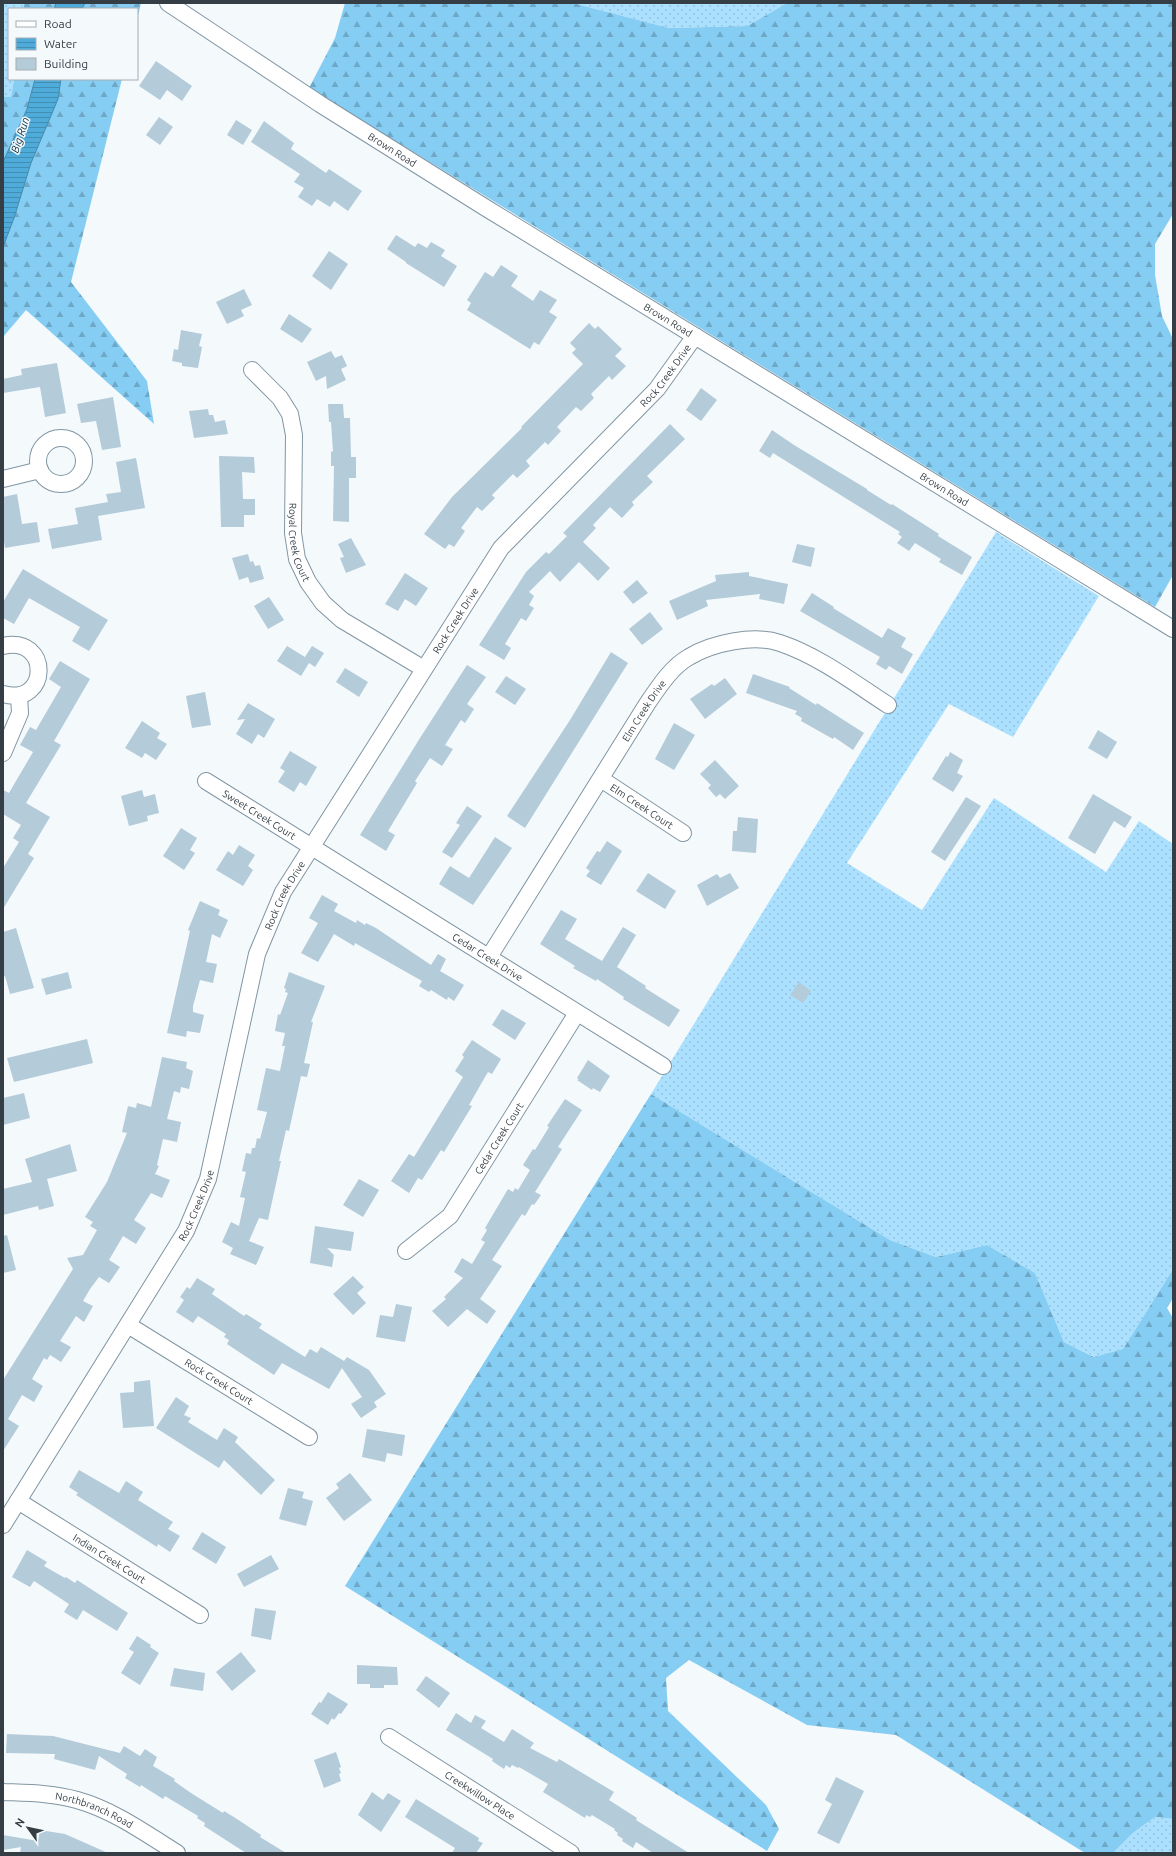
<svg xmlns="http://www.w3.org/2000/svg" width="1176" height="1856" font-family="Ubuntu,sans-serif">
  <defs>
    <pattern id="grass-dots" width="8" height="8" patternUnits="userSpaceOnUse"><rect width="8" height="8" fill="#abe0fe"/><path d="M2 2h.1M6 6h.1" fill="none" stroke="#94c1db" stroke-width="1.8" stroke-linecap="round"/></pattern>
    <pattern id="forest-firs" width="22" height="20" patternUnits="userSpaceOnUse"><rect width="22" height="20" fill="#86cdf4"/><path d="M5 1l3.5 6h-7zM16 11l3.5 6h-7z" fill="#6ea8c7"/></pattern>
    <pattern id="water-rules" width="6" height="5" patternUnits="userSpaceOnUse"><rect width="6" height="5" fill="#4eabda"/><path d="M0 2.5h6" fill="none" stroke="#428db2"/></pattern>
  </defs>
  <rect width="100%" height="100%" fill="#f4f9fc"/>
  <g fill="url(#grass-dots)">
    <path d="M3,3H24V9H9V79H14L11,97H3Z"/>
    <path d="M573,3H787L747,26L669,28Z"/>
    <path d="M996,532L1099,596L1013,737L949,704L847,863L922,910L994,798L1106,872L1139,821L1173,844V1269L1123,1349L1095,1357L1064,1342L1035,1273L987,1245L936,1257L890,1240L651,1094Z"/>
    <path d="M1155,1817L1173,1819V1853H1113L1133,1833Z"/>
  </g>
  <g fill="url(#forest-firs)">
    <path d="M24,3H141L137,20V9H24Z"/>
    <path d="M345,3H573L669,28L747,26L787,3H1173V214L1155,244V275L1162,316L1173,339V575L1155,607L309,88L335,38Z"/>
    <path d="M14,79H122L71,282L147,381L154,424L26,310L3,337V97H11Z"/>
    <path d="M651,1094L890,1240L936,1257L987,1245L1035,1273L1064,1342L1094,1357L1123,1349L1173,1269V1298L1167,1308L1173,1318V1819L1155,1817L1133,1833L1113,1853H1085L896,1735L807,1725L689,1660L666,1678L668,1711L766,1805L779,1829L767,1851L345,1586Z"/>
  </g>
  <g fill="url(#water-rules)" stroke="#468aad">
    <path d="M56,3H85L82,9H54Z"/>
    <path d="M35,79H61L58,99L31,163L14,218L3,247V162L27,109Z"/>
  </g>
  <g fill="#b4cbd9">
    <path d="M156,61L192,86L182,101L167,90L160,100L139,86Z"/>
    <path d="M159,117L173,127L160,145L146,135Z"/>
    <path d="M236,120L252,130L243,145L227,135Z"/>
    <path d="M264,121L294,143L291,149L326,173L329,169L362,191L348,211L334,201L330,207L317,199L312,206L298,197L304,188L294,182L300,174L251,142Z"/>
    <path d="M396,235L415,247L418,243L427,248L431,242L445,250L441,256L457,266L444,287L406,263V262L387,249Z"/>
    <path d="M329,251L348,264L331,290L312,276Z"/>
    <path d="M501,265L518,276L511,286L533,301L540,290L557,300L549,312L557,317L539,345L534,342L530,349L467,310L471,303L467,300L485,272L493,277Z"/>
    <path d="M244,289L252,305L241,310L244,316L227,324L216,302Z"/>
    <path d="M289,314L312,329L302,343L280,329Z"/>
    <path d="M589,323L595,329L598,326L622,349L615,356L626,366L612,380L609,376L591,394L594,398L581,411L576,407L557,427L561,431L548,445L545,442L526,461L530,466L517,478L513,474L492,495L495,498L482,511L477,507L461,528L465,531L454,547L449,544L445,549L424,534L452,497L522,428L521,427L583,364L572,353L576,349L570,343Z"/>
    <path d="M181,330L202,334L199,346L202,347L198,368L182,366V363L172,361L174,349L178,350Z"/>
    <path d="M331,351L335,358L342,355L347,366L341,369L346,380L327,389L326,376L316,381L307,362Z"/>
    <path d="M57,363L66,413L45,417L40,387L3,393V379L22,375L21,369Z"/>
    <path d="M701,388L717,400L701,421L686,410Z"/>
    <path d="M113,397L121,447L102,450L96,421L81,423L77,404Z"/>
    <path d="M328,404H343L344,418H350L351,457H356V478H349V522L333,521L334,466H331V451L333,452L331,422H329Z"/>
    <path d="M208,409L209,415H213L215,422L225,420L228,434L194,438L189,411Z"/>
    <path d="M670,424L685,439L647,476L653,482L632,502L634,505L622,518L610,507L593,525L596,528L583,542L610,568L598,581L579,562L560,582L550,571L529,592L534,596L529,605L534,608L526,621L521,618L505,644L511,648L504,660L479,645L526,572L546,552L549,554L567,536L563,533Z"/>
    <path d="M772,430L794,445L867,489V490L891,505L892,504L903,511L939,534L938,536L972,557L962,575L939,562L941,559L915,543L909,551L897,543L902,537L898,534L900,532L773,453L770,458L759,451Z"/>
    <path d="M219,456L254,457L255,473L242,472L243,499H255V515H244V527H221Z"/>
    <path d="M136,458L145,508L98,516L102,540L52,549L48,529L78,524L75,508L108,502L106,494L121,492L116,462Z"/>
    <path d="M17,494L22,524L37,522L40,542L5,548L3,536V497Z"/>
    <path d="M351,538L366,565L346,573L340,558L344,557L338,544Z"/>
    <path d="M797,544L815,548L811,567L792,562Z"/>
    <path d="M248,554L250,562L253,561L255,566L260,565L264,579L250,583L248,577L239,580L232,558Z"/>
    <path d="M23,569L108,620L89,651L72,641L80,627L29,598L14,624L3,618V602Z"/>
    <path d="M749,572V576L788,584L784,604L759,599L760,594L706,600L708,606L677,620L669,601L716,581L715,575Z"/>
    <path d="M405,573L428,588L416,606L405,599L398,611L385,604Z"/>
    <path d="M637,580L648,593L633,604L623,592Z"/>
    <path d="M812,593L834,607L833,608L882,638L888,628L906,638L901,647L913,654L902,674L889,666L886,670L876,664L880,657L800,611Z"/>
    <path d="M269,597L284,620L268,629L254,606Z"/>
    <path d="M650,612L663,629L642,645L629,629Z"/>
    <path d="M287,646L305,657L312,646L324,653L315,667L309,663L301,676L277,661Z"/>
    <path d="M611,652L628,663L525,828L507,816L570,720Z"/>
    <path d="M60,661L90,679L54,741L61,745L26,803L50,817L28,854L34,858L3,909V868L19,842L13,838L21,825L3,814V790L9,793L33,752L20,745L30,727L36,730L61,687L49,679Z"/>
    <path d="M467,665L486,677L467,704L474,709L465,723L461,720L445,745L453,749L442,766L430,758L415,781L417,783L388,831L395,835L386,851L360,835L420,738Z"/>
    <path d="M345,668L368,682L359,697L336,682Z"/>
    <path d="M753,674L790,687L789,688L816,705L817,703L864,733L853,750L834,737L833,739L801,721L802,718L795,714L797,711L746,693Z"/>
    <path d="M506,676L526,689L515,705L495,692Z"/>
    <path d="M725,678L737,694L705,719L690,699L712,684L714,686Z"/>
    <path d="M205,692L211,725L192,728L186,696Z"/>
    <path d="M248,703L275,719L264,738L258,734L252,744L236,734L245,719L237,720Z"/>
    <path d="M142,721L160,733L157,738L167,744L156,760L145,753L142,758L125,748Z"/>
    <path d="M674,723L695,735L674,770L655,759Z"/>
    <path d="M1098,730L1117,742L1107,759L1088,748Z"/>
    <path d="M290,751L317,767L306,786L300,782L294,792L278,782L285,771L280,768Z"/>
    <path d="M950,752L963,760L957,773L963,776L953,792L932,779L946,756L948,757Z"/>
    <path d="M715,760L739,786L725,799L720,794L716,797L708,788L711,785L700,774Z"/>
    <path d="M142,790L144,797L155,794L159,813L147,816L148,821L129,826L121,796Z"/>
    <path d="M1093,794L1132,817L1125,828L1114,821L1095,854L1068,838Z"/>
    <path d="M966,797L981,806L945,861L931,852Z"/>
    <path d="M467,806L482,816L452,858L442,852L460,825L456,823Z"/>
    <path d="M738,817L758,819L756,853L732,851L733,831H737Z"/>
    <path d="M181,828L197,838L190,850L195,853L184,870L163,856Z"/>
    <path d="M495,837L512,848L473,905L439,884L450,866L469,878Z"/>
    <path d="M607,841L622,851L601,885L586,876L590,871L586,868L597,851L600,852Z"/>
    <path d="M239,845L255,855L248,866L253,870L243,886L216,870L228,851L233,855Z"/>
    <path d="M648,873L676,891L665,909L636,891Z"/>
    <path d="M730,873L739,888L707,906L697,885L717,874L720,878Z"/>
    <path d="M322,895L338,904L334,911L356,923L357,920L365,925L366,923L376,928L431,965L438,954L446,959L440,971L464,985L454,1001L448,997L447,1000L431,990L429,992L419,986L422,981L355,943L354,946L334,934L318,962L301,953L318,923L309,918Z"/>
    <path d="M200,901L220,910L218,915L228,920L220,938L212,934L206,962L217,964L213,983L200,980L193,1006V1012L204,1015L200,1033L187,1031L186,1037L167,1033L190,931L188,930Z"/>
    <path d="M561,910L577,919L565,939L602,961L623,927L636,935L617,967L646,986L645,988L680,1010L669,1027L623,999L624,997L597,979L596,981L573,968L575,966L540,944Z"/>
    <path d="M16,928L34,988L10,994L5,976L3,977V932Z"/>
    <path d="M68,972L72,988L46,995L41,979Z"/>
    <path d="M289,972L325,986L311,1022H313L304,1063L310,1064L307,1077L301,1076L289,1131L286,1130L279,1161H281L268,1220L259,1218L249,1241L264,1247L256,1265L230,1254L233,1248L222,1242L231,1222L239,1226L245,1198L240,1197L246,1172L242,1171L246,1153L251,1154L252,1148H255L257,1138L260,1139L267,1112L257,1110L266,1068L280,1071L285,1046H282L285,1033L275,1031L278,1014L280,1015L288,993L285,992L286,989L284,988Z"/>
    <path d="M799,982L811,991L803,1003L790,995Z"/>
    <path d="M502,1009L526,1023L515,1040L492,1025Z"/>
    <path d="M87,1039L93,1063L14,1082L7,1058Z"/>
    <path d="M472,1040L501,1059L492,1074L488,1072L485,1077L469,1105L472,1106L444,1152L441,1150L422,1180L418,1178L409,1193L391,1181L409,1154L414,1157L463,1077L455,1071L464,1057L462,1055Z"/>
    <path d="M162,1057L187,1062L186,1068L193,1071L189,1089L181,1087L180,1093L174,1091L167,1119L181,1122L177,1142L163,1139L157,1165L159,1166L155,1174L170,1180L162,1198L151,1193L134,1220L146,1228L136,1244L123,1236L109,1260L120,1267L109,1283L99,1277L90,1289L83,1301L93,1306L84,1322L76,1316L60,1341L71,1347L61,1362L50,1355L47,1360L44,1358L32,1379L43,1386L34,1402L22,1395L8,1419L19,1426L3,1451V1380L73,1269L67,1258L83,1255L97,1230L90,1226L93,1222L85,1217L107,1182L127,1133L122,1132L128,1106L136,1108L137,1103L151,1107Z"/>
    <path d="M588,1060L610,1076L600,1092L593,1088L592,1090L577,1080L579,1079L577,1078Z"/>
    <path d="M24,1093L30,1118L3,1125V1098Z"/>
    <path d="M565,1099L582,1110L558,1147L562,1149L535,1192L541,1195L534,1205L532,1204L525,1216L522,1214L492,1260L502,1266L480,1299L496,1311L487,1324L467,1309L448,1327L432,1311L446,1299L444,1297L463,1278L454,1272L462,1258L472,1264L485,1242L481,1240L487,1230L485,1228L508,1189L513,1192L515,1188L518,1190L530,1170L523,1165L533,1149L535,1150L549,1127L547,1126Z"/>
    <path d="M70,1144L77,1171L47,1179L54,1206L39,1210L38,1206L3,1215V1189L32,1182L25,1159Z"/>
    <path d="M359,1179L379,1190L363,1217L343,1205Z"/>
    <path d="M315,1226L354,1232L351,1251L327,1248L334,1255L332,1267L310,1263Z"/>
    <path d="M7,1235L16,1270L3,1273V1236Z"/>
    <path d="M353,1276L364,1287L357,1293L366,1303L353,1315L333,1294Z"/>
    <path d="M197,1278L215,1289L212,1294L244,1316L246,1314L262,1324L259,1328L305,1357L310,1349L317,1353L321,1347L344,1361L347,1357L369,1370L386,1394L374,1402L377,1407L361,1418L351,1404L362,1397L342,1368L329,1389L282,1363L274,1375L227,1344L229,1340L224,1337L226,1334L198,1316L193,1323L176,1312L184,1300L180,1297L187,1287L190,1289Z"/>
    <path d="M396,1304L412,1307L405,1342L376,1337L380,1315L393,1317Z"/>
    <path d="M150,1380L154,1426L123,1428L120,1393L134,1392V1382Z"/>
    <path d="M176,1397L189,1406L184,1415L191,1418L188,1422L217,1440L224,1428L238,1437L235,1442L275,1480L261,1495L224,1460L219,1468L156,1428Z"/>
    <path d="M367,1429L405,1435L402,1456L387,1453L385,1462L362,1457Z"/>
    <path d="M79,1470L119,1493L126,1481L143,1492L138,1500L173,1522L168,1529L180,1536L170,1552L158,1544L157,1547L76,1495L78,1493L69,1487Z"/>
    <path d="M350,1473L372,1500L344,1521L326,1498L339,1488L336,1484Z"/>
    <path d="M288,1488L304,1492L302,1498L313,1501L306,1526L279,1519Z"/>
    <path d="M202,1532L226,1547L216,1564L192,1549Z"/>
    <path d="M27,1550L47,1562L44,1566L65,1578L66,1577L75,1583L77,1580L128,1613L117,1631L83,1610L77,1620L64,1612L69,1604L34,1581L30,1587L12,1577Z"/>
    <path d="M271,1555L279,1569L244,1587L237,1574Z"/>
    <path d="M255,1608L276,1611L271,1640L251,1636Z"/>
    <path d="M137,1636L151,1645L150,1647L159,1653L140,1685L121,1673L134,1652L129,1649Z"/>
    <path d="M241,1652L256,1671L232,1691L216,1672Z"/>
    <path d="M357,1665L397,1667L398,1685H384V1688H370V1684H357Z"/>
    <path d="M174,1668L205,1673L203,1691L170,1686Z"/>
    <path d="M426,1676L450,1693L439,1708L416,1690Z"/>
    <path d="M328,1692L348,1704L341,1714L339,1713L334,1720L332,1718L328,1725L311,1714L319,1702L321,1703Z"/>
    <path d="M456,1713L471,1723L475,1715L486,1721L481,1728L504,1742L512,1729L534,1743L530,1748L557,1762L559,1759L614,1792L609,1800L637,1818L636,1820L689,1853H653L636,1842L633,1848L622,1841L623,1839L617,1835L618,1833L614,1830L615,1829L592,1815L590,1817L586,1815L585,1818L543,1792L548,1784L519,1767L518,1768L512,1765L510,1768L506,1765L504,1769L492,1761L493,1759L446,1730Z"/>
    <path d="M7,1734L53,1736L120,1753L124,1746L140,1756L145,1749L157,1757L153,1766L175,1779L174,1781L191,1793L223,1813L224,1811L237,1819L261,1835L260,1837L286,1853H246L204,1826L205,1823L197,1818L198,1816L165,1796L163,1799L141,1785L140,1787L125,1778L127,1774L99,1756L95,1770L54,1759L55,1754L6,1753Z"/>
    <path d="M336,1752L341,1767L339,1768L341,1773L339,1774L341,1781L324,1788L314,1760Z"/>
    <path d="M836,1777L864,1791L839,1844L817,1833L832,1804L825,1800Z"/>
    <path d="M372,1792L383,1800L388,1793L401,1801L381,1832L358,1815Z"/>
    <path d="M416,1799L479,1838L478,1841L483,1843L476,1853H452L455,1848L405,1817Z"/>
    <path d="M40,1830L65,1834L108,1853H20L21,1847L3,1850V1835L38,1841Z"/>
  </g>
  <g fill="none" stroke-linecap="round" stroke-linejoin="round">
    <g stroke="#8096a3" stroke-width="18">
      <g id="minor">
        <path id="s1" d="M168,3L320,104L486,208L1173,629"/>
        <path id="s2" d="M252,370L280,398L290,414L294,435L293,533L297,559L308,582L323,603L342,620L424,669"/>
        <circle cx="61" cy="461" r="23"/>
        <path d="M3,479L40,470"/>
        <path d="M3,646C51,635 50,707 3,694"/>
        <path d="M3,753L20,713L19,696"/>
        <path id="s3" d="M601,779L683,833"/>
        <path id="s4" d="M206,781L663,1066"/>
        <path id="s5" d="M489,957L647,704C658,688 671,667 689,657C712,643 754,634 780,643C819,656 854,683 888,705"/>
        <path id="s6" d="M406,1251L450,1216L577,1013"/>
        <path id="s7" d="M128,1325L309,1437"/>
        <path id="s8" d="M18,1501L200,1615"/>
        <path id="s9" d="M3,1525L186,1231L208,1179L257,954L283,892L501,548L657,389L695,336"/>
        <path id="s10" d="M389,1737L571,1853"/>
        <path id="s11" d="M3,1792C27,1793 53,1793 77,1800C113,1810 145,1833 177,1853"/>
      </g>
    </g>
    <use href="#minor" stroke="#fff" stroke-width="16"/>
  </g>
  <g text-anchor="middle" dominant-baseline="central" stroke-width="3" stroke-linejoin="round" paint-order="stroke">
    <g font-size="10" fill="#343e44" stroke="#f4f9fc">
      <text stroke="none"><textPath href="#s1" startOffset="268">Brown Road</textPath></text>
      <text stroke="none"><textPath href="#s1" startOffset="592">Brown Road</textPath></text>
      <text stroke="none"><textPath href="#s9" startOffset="1346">Rock Creek Drive</textPath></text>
      <text stroke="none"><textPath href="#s1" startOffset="916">Brown Road</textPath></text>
      <text stroke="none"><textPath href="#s2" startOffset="188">Royal Creek Court</textPath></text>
      <text stroke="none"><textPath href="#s9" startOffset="1022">Rock Creek Drive</textPath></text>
      <text stroke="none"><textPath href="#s5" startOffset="291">Elm Creek Drive</textPath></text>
      <text stroke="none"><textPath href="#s3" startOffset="49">Elm Creek Court</textPath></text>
      <text stroke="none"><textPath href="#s4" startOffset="63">Sweet Creek Court</textPath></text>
      <text stroke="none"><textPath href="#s9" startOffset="698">Rock Creek Drive</textPath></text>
      <text stroke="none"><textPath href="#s4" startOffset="332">Cedar Creek Drive</textPath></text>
      <text stroke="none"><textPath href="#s6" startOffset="148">Cedar Creek Court</textPath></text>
      <text stroke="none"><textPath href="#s9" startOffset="374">Rock Creek Drive</textPath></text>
      <text stroke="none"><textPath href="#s7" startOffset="107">Rock Creek Court</textPath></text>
      <text stroke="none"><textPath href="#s8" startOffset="108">Indian Creek Court</textPath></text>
      <text stroke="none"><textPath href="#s10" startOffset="108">Creekwillow Place</textPath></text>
      <text stroke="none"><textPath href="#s11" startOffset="94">Northbranch Road</textPath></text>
    </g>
    <g font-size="11" font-style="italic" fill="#042f43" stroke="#f4f9fc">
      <text transform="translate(20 135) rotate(-72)">Big Run</text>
    </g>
  </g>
  <rect width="1176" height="1856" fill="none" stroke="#343e44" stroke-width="8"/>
  <rect x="8" y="8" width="130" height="72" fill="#f4f9fc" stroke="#a7aeb2"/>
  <rect x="16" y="21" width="20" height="6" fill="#ffffff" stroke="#a7aeb2"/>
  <text x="44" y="28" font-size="12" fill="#343e44">Road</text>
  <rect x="16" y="38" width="20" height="12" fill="url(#water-rules)" stroke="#a7aeb2"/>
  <text x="44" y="48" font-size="12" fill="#343e44">Water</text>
  <rect x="16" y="58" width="20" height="12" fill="#b4cbd9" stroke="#a7aeb2"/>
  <text x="44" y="68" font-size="12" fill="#343e44">Building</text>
  <g transform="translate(28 1828) rotate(303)" stroke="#f4f9fc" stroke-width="3" paint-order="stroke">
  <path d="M0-3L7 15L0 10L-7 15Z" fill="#343e44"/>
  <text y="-6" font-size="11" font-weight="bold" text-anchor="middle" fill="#343e44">N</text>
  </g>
</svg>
